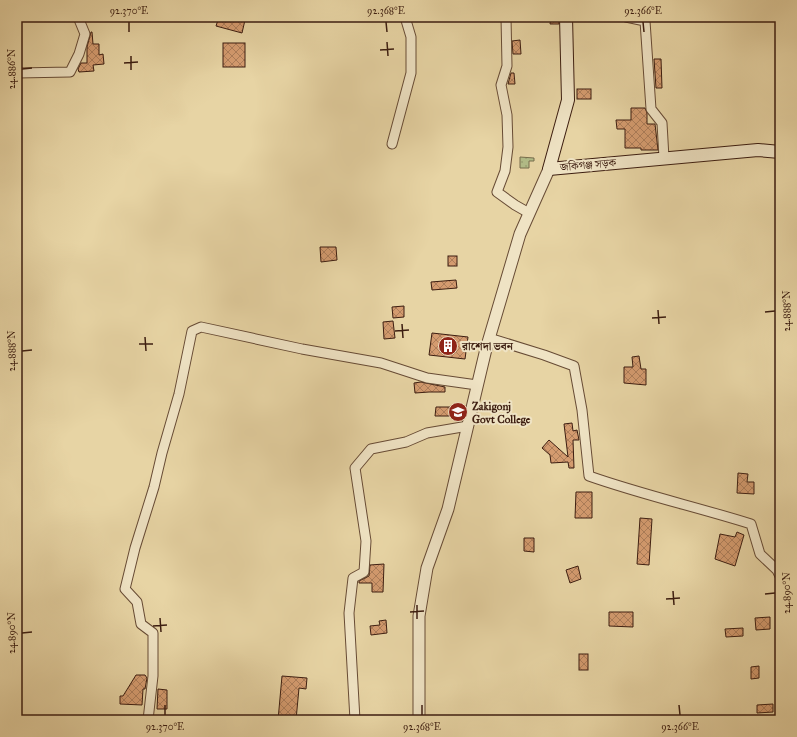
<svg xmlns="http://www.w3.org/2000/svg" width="797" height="737" font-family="'IM FELL Great Primer','Noto Serif Bengali',serif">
  <defs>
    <pattern id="park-dots" width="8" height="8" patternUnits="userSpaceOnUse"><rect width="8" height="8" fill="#b2bd88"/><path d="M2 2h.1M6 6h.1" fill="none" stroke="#9aa274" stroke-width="1.8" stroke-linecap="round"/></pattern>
    <pattern id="building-cross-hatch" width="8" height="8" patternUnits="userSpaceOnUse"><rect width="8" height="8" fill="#d49b6f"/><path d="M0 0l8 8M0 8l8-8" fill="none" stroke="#ad7e5a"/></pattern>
  </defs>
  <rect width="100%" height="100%" fill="#e7d4a4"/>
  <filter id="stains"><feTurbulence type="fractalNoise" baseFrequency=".005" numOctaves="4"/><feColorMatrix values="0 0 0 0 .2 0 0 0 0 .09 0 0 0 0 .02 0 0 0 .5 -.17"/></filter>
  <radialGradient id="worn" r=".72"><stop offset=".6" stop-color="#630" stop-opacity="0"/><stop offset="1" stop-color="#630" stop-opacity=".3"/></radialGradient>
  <path fill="url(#park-dots)" stroke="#776d4c" d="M520,157L534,158V161H529V168H520Z"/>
  <g fill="url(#building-cross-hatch)" stroke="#3c1d10">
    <path d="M219,17H234L245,20L242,33L216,26Z"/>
    <path d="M551,17H559V24H550Z"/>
    <path d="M91,32H92L93,44H99V55L103,54L104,64L93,65L94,71L79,72L78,69L81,63H87V47Z"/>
    <path d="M520,40L521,54H513L512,41Z"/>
    <rect x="223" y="43" width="22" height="24"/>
    <path d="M654,59H661L662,88H656Z"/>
    <path d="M511,73H514L515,84H508Z"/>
    <rect x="577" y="89" width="14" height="10"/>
    <path d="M631,108H645L647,113V124H655L658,150H641V148H625V129H617L616,120H631Z"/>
    <path d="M320,247H336L337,260L321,262Z"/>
    <rect x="448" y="256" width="9" height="10"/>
    <path d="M456,280L457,288L432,290L431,282Z"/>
    <path d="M404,306V317L393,318L392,307Z"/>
    <path d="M393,321L395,338L384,339L383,322Z"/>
    <path d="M432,333L468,337L465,359L429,355Z"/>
    <path d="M639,356L641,369H646V385L624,383V367H633L632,357Z"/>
    <path d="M421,382L445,387V392H429L415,393L414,383Z"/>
    <path d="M436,407H450V416H435Z"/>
    <path d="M572,423L573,431L577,430L579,440H573L574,468H569L568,462L551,463L550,455L542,448L549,440L568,457L564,424Z"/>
    <path d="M738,473L748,474L747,482H754V494L737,493Z"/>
    <path d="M576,492H592V518H575Z"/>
    <path d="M640,518L652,519L649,565L637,564Z"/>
    <path d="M737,532L744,535L735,566L715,559L720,534L735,537Z"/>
    <path d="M524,538H534V552L524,551Z"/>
    <path d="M384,564L383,592H372V583H359V581L369,576L370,565Z"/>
    <path d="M578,566L581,579L570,583L566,570Z"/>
    <path d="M609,612H633V627L609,626Z"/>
    <path d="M770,617V629L756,630L755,618Z"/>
    <path d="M386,620L387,633L371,635L370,626L380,625L379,621Z"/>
    <path d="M743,628V636L726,637L725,629Z"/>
    <rect x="579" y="654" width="9" height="16"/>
    <path d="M759,666V678L751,679V667Z"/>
    <path d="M136,675H145L147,678L145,689H143L142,705L120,704V696H123Z"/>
    <path d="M282,676L307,678L306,689L299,688L296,720H278Z"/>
    <path d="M158,689L167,690V709H157Z"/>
    <path d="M773,704V712L757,713V705Z"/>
  </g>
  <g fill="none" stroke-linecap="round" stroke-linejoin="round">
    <g stroke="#674b35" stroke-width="11">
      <g id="minor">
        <path d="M506,17L507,66L501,85L507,115L508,147L505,171L497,192L515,205L529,213"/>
        <path d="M626,17L645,21L651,109L662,123L664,158"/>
        <path d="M17,77L18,73L70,72L79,54L85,34L78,17"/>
        <path d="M392,144L411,73V37L405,17"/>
        <path d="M489,338L544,355L574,366L582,410L589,476C643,495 697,507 751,524L760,554L777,570L780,576"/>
        <path d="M148,720L153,676V633L141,624L137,602L125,589L135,548L154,487L162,453L179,394L192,331L201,327L302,349L381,363L427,378L477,385"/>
        <path d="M355,720L349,613L353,578L364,572L366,541L355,468L371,449L406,442L427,433L468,426"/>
      </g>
    </g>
    <g stroke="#674b35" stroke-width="13">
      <path id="tertiary" d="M419,720V616L427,568L448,509L486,349L520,234L549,169"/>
    </g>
    <g stroke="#3c1d10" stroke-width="14">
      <path id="secondary" d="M566,17L568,100L549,169L758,150L780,152"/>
    </g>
    <use href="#minor" stroke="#efe3c4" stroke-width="9"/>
    <use href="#tertiary" stroke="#efe3c4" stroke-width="11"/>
    <use href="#secondary" stroke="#efe3c4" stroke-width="12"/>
  </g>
  <path fill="none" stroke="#3c1d10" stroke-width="1.5" d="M129,22V32M386,22L387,32M643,22L644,32M387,42L388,56M380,50L394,49M131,56V70M124,63L138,62M22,69L32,68M658,310L659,324M765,312L775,311M652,318L666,317M402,324L403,338M395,331L409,330M145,337L146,351M139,344H153M22,351L32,350M673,591L674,605M765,594L775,593M666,599L680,598M417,605V619M410,612L424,611M160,618L161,632M153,626L167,625M22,633L32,632M165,705V715M422,705V715M679,705L680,715"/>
  <defs>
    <g id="building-disc" transform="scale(1)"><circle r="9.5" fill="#8f2418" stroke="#efe3c4"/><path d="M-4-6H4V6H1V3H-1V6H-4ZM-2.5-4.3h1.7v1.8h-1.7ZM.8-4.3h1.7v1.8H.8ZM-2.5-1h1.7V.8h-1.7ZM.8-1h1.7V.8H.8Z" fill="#fff"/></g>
    <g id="university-disc" transform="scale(1)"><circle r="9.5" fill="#8f2418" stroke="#efe3c4"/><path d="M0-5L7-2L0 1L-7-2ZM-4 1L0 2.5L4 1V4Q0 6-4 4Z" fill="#fff"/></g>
  </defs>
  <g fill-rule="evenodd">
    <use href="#building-disc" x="448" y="346"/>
    <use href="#university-disc" x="458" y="412"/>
  </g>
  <g text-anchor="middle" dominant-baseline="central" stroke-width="4" stroke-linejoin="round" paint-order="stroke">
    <g font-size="11" fill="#3c1d10" stroke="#efe3c4">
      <text transform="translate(588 165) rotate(-5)">জকিগঞ্জ সড়ক</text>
    </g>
    <g font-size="11" font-weight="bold" fill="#3c1d10" stroke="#efe3c4" text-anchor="start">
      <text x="462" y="346">রাশেদা ভবন</text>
      <text x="472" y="406">Zakigonj<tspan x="472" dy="13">Govt College</tspan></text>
    </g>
  </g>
  <rect width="797" height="737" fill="none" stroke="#e7d4a4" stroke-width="44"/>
  <rect x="22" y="22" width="753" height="693" fill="none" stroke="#3c1d10" stroke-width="1.5"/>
  <g font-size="10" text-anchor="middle" fill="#3c1d10">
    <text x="129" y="14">92.370°E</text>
    <text x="386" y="14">92.368°E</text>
    <text x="643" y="14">92.366°E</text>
    <text transform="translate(11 69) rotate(-90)" y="4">24.886°N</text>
    <text transform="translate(786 311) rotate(-90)" y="4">24.888°N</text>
    <text transform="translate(11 351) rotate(-90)" y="4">24.888°N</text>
    <text transform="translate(786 593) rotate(-90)" y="4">24.890°N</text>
    <text transform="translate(11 633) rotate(-90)" y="4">24.890°N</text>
    <text x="165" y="730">92.370°E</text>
    <text x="422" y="730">92.368°E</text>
    <text x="680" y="730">92.366°E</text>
  </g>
  <rect width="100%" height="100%" filter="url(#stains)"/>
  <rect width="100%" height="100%" fill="url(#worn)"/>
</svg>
